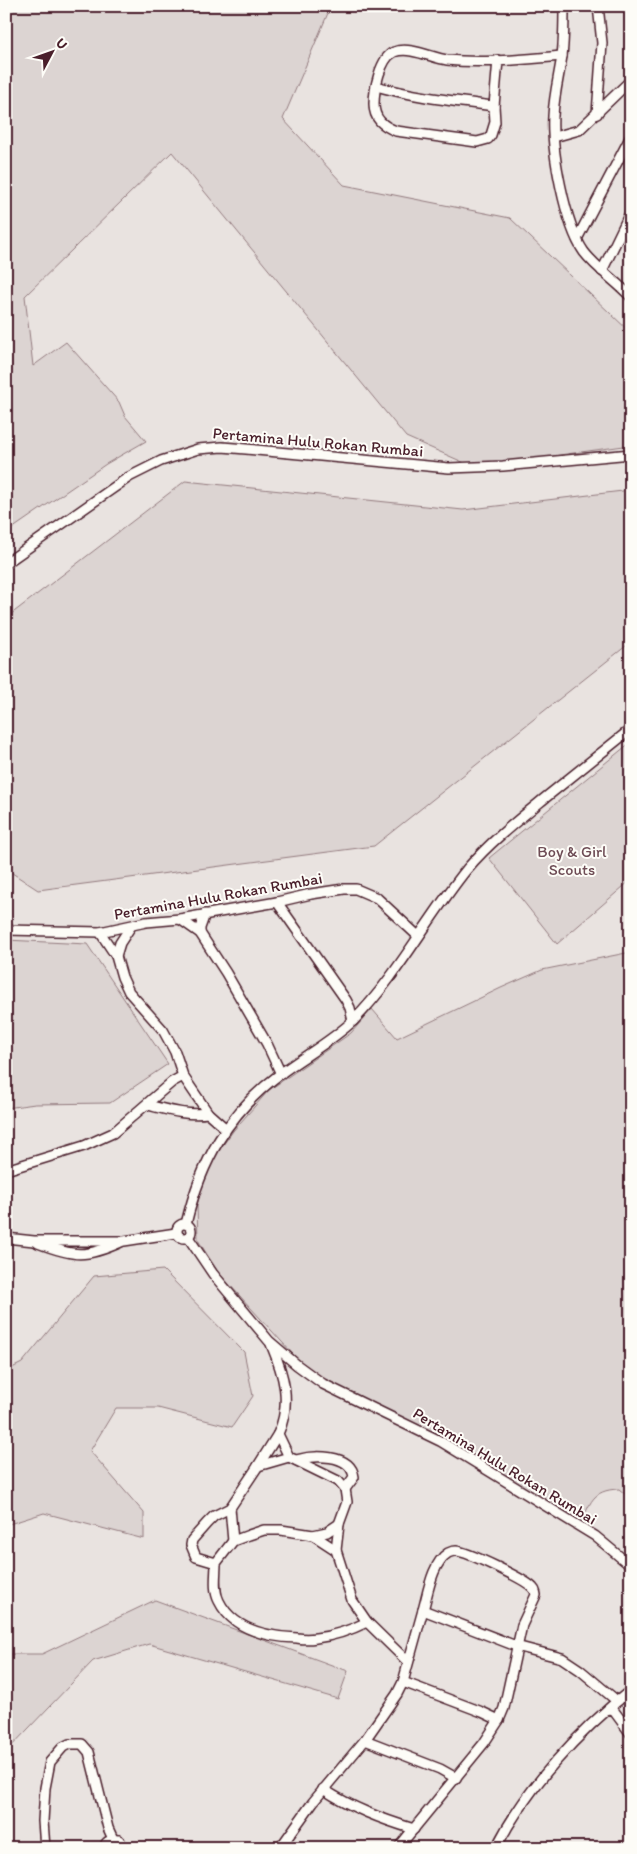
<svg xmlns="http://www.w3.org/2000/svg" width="637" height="1854" font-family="Itim,sans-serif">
  <rect width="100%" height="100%" fill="#f6f3ef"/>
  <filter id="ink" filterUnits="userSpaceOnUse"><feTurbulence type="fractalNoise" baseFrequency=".02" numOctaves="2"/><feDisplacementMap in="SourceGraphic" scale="10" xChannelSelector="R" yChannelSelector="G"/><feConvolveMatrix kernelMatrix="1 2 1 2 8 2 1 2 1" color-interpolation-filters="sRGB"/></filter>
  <g filter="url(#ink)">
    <rect fill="#e9e3e0" x="6" y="6" width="625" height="1842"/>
    <g fill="#dcd4d2" stroke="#937a7e">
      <path d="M6,6H331L283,119L344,185L510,218L631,333V445L474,467L406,437L172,152L25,296L33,366L66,342L119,402L125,416L146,441L106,464L6,533Z"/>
      <path d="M185,481L463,510L631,490V642L374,846L38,890L6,869V618Z"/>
      <path d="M631,742V880L557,944L489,858Z"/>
      <path d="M6,940L87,944L168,1064L110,1103L35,1104L6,1108Z"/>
      <path d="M631,952V1499L619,1489C591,1490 591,1503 580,1525L328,1382L302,1364L218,1272L198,1240L197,1206L205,1170L233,1131L269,1090L351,1033L372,1009L397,1038L501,988L542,970Z"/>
      <path d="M163,1270L244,1352L253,1396L232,1427L158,1408H116L90,1451L144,1513V1539L44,1513L6,1525V1371L22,1363L94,1276Z"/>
      <path d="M155,1600L348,1671L338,1699L149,1644L93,1661L6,1752V1654H42Z"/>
    </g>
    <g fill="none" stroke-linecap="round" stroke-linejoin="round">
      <g stroke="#4a1f2b" stroke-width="12">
        <g id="minor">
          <path d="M564,6C564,23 564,39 562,56C559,76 554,95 553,116C551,149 565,225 584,252C597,269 616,281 631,297"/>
          <path d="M498,60L494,106L495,122L491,135L488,139L477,142L396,131C383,126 374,119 374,104C374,90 380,58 394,52C410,46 432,58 447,60C485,64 524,59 562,56"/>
          <path d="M376,86C415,97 454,101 494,106"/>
          <path d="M597,114L602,43L598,6"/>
          <path d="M554,137L579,130L631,80"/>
          <path d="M577,239L631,136"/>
          <path d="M602,271L631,211"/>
          <path d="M6,563L129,477L161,461L198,449L222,447L246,449L449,468L503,466L631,454"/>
          <path d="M277,902L346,1000L350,1008L353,1021"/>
          <path d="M180,919L200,933L226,973L267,1044L281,1074"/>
          <path d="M6,930L100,932L146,922L180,919L277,902L311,894L344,889H356L377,898L418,936"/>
          <path d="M100,932L116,956L122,977L129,992L163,1030L175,1052L183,1076L208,1113L225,1128"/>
          <path d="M200,933V928L205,914"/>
          <path d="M116,956L120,943L131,926"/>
          <path d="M148,1105C168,1110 187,1116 208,1113"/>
          <path d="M6,1170L84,1146L113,1133L172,1082L183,1076"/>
          <circle cx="184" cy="1231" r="7"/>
          <path d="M186,1224C201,1161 228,1113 280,1074C304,1056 332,1041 354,1020C397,977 428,917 467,869C490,842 518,820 545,798C574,775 602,752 631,729"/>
          <path d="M188,1237L213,1274L269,1341L297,1365L323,1384L440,1441L595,1536L631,1566"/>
          <path d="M6,1238L34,1241H124L176,1233"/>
          <path d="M38,1243C74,1257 86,1258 121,1242"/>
          <path d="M271,1344C284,1375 292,1402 278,1434L289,1457L338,1481L345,1489L347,1502L339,1524L336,1550L352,1600L367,1622L408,1662"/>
          <path d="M296,1460C313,1455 351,1453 354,1477L345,1489"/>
          <path d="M258,1466L289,1457"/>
          <path d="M230,1508L233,1541"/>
          <path d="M339,1524L327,1532L313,1535L281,1530H264L249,1535L233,1541L216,1563C216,1575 213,1590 219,1601C233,1630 267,1637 297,1638C303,1639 310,1639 316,1638C334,1636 351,1630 367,1622"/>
          <path d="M313,1535L336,1550"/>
          <path d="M216,1563L196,1557L191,1545L192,1540L207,1523L214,1516L230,1508L258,1466L278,1434"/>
          <path d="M403,1682L482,1712L499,1720"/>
          <path d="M611,1707L631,1734"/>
          <path d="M365,1740L440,1769L456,1778"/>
          <path d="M323,1789C352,1808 381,1819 414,1829"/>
          <path d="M45,1848L43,1821L45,1788L50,1762L63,1747L69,1744H82L89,1752L108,1828L113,1839"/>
          <path d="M104,1848C106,1840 112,1839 119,1840L124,1848"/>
          <path d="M280,1848L313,1802L365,1740L397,1694L403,1682L423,1610"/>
          <path d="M398,1848L484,1743L499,1720L504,1708L522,1625L536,1595C535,1591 536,1591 533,1588C527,1580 466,1551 456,1551C453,1551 450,1552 448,1553C432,1563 428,1593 423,1610L516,1646L562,1658L580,1670L617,1701"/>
          <path d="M496,1848C526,1788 579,1731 631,1690"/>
        </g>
      </g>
      <use href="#minor" stroke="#fdfcf7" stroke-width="9"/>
    </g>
  </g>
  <g text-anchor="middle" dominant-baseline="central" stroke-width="4" stroke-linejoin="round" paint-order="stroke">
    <g font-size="16" fill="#4a1f2b" stroke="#fdfcf7">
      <text transform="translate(318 442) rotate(5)">Pertamina Hulu Rokan Rumbai</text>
      <text transform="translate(218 896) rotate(-10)">Pertamina Hulu Rokan Rumbai</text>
      <text transform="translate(505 1466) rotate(31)">Pertamina Hulu Rokan Rumbai</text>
    </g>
    <g font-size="16" fill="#6e4c55" stroke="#fdfcf7">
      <text x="572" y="851">Boy &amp; Girl<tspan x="572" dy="18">Scouts</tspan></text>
    </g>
  </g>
  <rect width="637" height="1854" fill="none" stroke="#fdfcf7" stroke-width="25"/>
  <rect x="12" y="12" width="612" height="1829" fill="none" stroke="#4a1f2b" stroke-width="2" filter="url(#ink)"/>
  <g transform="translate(52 52) rotate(49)" stroke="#fdfcf7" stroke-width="4" paint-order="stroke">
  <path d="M0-4L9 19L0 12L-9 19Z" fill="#4a1f2b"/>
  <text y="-8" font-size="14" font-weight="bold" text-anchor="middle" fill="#4a1f2b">U</text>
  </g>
</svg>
